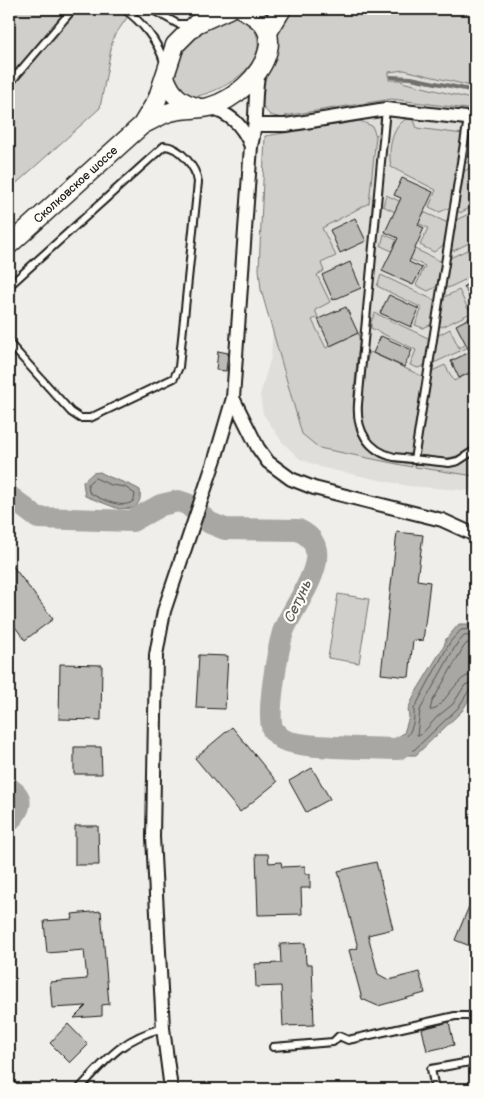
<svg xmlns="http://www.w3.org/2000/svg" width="484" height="1098" font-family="'Balsamiq Sans',sans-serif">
  <rect width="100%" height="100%" fill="#f0eeea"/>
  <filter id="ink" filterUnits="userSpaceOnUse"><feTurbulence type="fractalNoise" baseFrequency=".02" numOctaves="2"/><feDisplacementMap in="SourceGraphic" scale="10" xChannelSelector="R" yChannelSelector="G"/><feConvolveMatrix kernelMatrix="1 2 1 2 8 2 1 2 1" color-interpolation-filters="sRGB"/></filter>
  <g filter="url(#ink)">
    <path fill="#e0deda" d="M475,9V491L408,486L323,468L300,459L283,443L263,414L260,395L271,357L286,117L290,112Z"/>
    <g fill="#d0cfcc" stroke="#767674">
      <path d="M9,9H133L113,38L100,108L9,190Z"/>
      <path d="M285,9H475V87L404,70L389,72V80H402V82L475,100V110L392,99L290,115L285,116V119L270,115L261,105C261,71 271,39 285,9Z"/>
      <path d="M234,17L245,18C284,55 227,92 192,97C144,72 201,22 234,17Z"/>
      <path d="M406,119L414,120L417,128L463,134L451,207L440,212L429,207L436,190L391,167C388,151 391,128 406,119Z"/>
      <path d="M360,121L372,126L376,136L369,203L322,228L336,256L321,263L324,271L317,275L330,302L315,310L318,317L312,320L326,348L358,333C361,341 358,352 357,360C355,393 343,441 382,458C391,462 403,462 412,464V467L319,448L302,434L261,290L259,269L265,136Z"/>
      <path d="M475,126V159L467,163L465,161L470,131Z"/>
      <path d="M475,165V205L460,213L457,210L464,171Z"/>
      <path d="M386,195L448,223L445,244L434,252L420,245L428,228L383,206Z"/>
      <path d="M475,211V240L453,251L451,249L456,220Z"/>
      <path d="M384,234L442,262L438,286L428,291L416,285L425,266L381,246Z"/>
      <path d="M467,250L475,266V275L448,288L445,286L450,258Z"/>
      <path d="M381,275L436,301L432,324L423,328L415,325L422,308L377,286Z"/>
      <path d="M459,290L468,309L475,305V311L442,327L439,325L444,297Z"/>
      <path d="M375,313L430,339L426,365L418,368L410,365L416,350L371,328V322Z"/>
      <path d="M450,329L459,348L475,340V344L436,362L433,361L437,336Z"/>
      <path d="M370,352L424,377L411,456C369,450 359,435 363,394C364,379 364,365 370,352Z"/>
      <path d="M445,365L454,381L475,370V444C458,461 440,460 418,457L432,371Z"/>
      <path d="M475,456V476L415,467V464L450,467Z"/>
      <path d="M338,594L369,599L359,663L328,658Z"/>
    </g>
    <g fill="#a8a7a3" stroke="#706f6d">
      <path d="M100,472C113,480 127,482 140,490C141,499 140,502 134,508L119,509L85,496L83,482L93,473Z"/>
      <path d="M459,624H475V690L462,711L416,755H368L373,742H390L404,733L409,717L408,709L416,692L444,646L446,639Z"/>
    </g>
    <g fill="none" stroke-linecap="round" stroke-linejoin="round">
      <g stroke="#545452" stroke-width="1">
        <path d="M95,478L111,485L125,487L135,494L134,500C125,511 99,499 89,492L88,484Z"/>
        <path d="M475,629L461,630L450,642L414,709C415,727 409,739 393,746V750H414L458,708L470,689L475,688"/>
        <path d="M475,635L464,636L456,645L420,710L417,735H421L437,717L453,704L465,685L475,682"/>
        <path d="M475,643H467L463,648L432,702L430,710H433C450,699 456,675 475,674"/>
      </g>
      <path stroke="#706f6d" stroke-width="4" d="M391,77L411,78L475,91"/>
      <g stroke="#a8a7a3" stroke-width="22">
        <path d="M9,496L38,518L132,521L161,505L178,501L187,504L210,523L225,529L298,530C343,549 292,605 283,632C278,649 266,715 273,730C275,732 279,737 281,738C294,749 378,748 398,749L402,746"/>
        <path d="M9,788C25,798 21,809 9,821"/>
      </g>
    </g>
    <g fill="#bbbab6" stroke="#1c1c1c">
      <path d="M402,178L433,192L418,225L424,228L409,262L422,268L413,285L382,271L398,238L385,232L401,198L394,195Z"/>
      <path d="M355,218L366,241L340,253L330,230Z"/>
      <path d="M350,262L361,288L333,300L322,275Z"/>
      <path d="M475,281V309L464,286Z"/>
      <path d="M389,295L419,309L411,327L380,313Z"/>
      <path d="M346,307L358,333L330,346L318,319Z"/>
      <path d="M475,315V370L459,378L451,361L470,352L456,325Z"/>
      <path d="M381,336L412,350L404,367L373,353Z"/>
      <path d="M218,351L228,353L226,371L216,370Z"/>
      <path d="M397,532L423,535L417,580L430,582L423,641L413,640L409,677L381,674Z"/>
      <path d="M9,561L53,619L25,640L9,619Z"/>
      <path d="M199,655L228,656L225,709L196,708Z"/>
      <path d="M60,664L102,665L101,720L59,719Z"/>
      <path d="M232,727L277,782L240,812L195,758Z"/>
      <path d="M74,747H101L102,774H74Z"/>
      <path d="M312,768L330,799L306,812L289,781Z"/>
      <path d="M75,826H98L99,865H75Z"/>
      <path d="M256,854H268L269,863L281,862L282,867L305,866V874H310V888H301L302,914L258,915Z"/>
      <path d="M376,862L393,929L368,935L378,974L389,980L419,972L425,993L378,1006L362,999L349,950L358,948L338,871Z"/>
      <path d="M475,892V948L455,940Z"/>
      <path d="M101,911L109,1004L102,1005V1016L74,1018L86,1006L52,1008L50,982L87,979L84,950L47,953L44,921L73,919L72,914Z"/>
      <path d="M305,943L306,964H312L314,1025L283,1026L281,986L256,987L255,964L281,963L280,944Z"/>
      <path d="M449,1022L454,1045L427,1051L422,1029Z"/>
      <path d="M68,1024L88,1045L70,1063L50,1043Z"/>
    </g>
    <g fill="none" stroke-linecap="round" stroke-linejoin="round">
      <g stroke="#1c1c1c" stroke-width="10">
        <g id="lane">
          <path d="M124,9C141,21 158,41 164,62"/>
          <path d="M151,9L178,24H190"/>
          <path d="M9,84L73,9"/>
          <path d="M386,109L358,404C356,430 368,451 394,457L449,463L458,461L475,450"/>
          <path d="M9,286L164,146C179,146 196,167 198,182L179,367L174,378L90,418H80L71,412L9,343"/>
          <path d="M414,460L468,118"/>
          <path d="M273,1047L333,1042L339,1036L348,1040L455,1016H475"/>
          <path d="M79,1089C107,1059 121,1039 163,1028"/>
          <path d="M435,1089L431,1069L470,1062L475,1059"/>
        </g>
      </g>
      <g stroke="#1c1c1c" stroke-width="16">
        <g id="street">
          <path d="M206,107C230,113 242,124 251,146"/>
          <path d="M256,125H286L386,109L475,119"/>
          <path d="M233,398L258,448L268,462L291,479L314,488L442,520L475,535"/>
          <path d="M171,1089L163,1028L153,837L156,655L164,611L216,456L233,398L251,146C258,121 253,96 259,71"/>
        </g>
      </g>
      <g stroke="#1c1c1c" stroke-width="21">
        <g id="secondary">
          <path d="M268,32L282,9"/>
          <path d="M165,77C171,94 180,103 197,107"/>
          <path d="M142,125C150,121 159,116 167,113C181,108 195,110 209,107C234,100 262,76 268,50C273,28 259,18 242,9"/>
          <path d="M9,245L142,125L157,100L175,45L196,24L229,9"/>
        </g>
      </g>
      <use href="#lane" stroke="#fdfcf7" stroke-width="6"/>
      <use href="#street" stroke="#fdfcf7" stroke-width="12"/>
      <use href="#secondary" stroke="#fdfcf7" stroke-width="18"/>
    </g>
  </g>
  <g text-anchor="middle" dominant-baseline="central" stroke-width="4.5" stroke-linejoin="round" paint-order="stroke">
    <g font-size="12" fill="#1c1c1c" stroke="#fdfcf7">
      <text transform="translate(76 185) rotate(-42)">Сколковское шоссе</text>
    </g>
    <g font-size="14" font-style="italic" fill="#5b5b59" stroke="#fdfcf7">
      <text transform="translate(298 601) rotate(-65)">Сетунь</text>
    </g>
  </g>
  <rect width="484" height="1098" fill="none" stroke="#fdfcf7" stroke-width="30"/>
  <rect x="15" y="15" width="454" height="1068" fill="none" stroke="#1c1c1c" stroke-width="2" filter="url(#ink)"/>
</svg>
